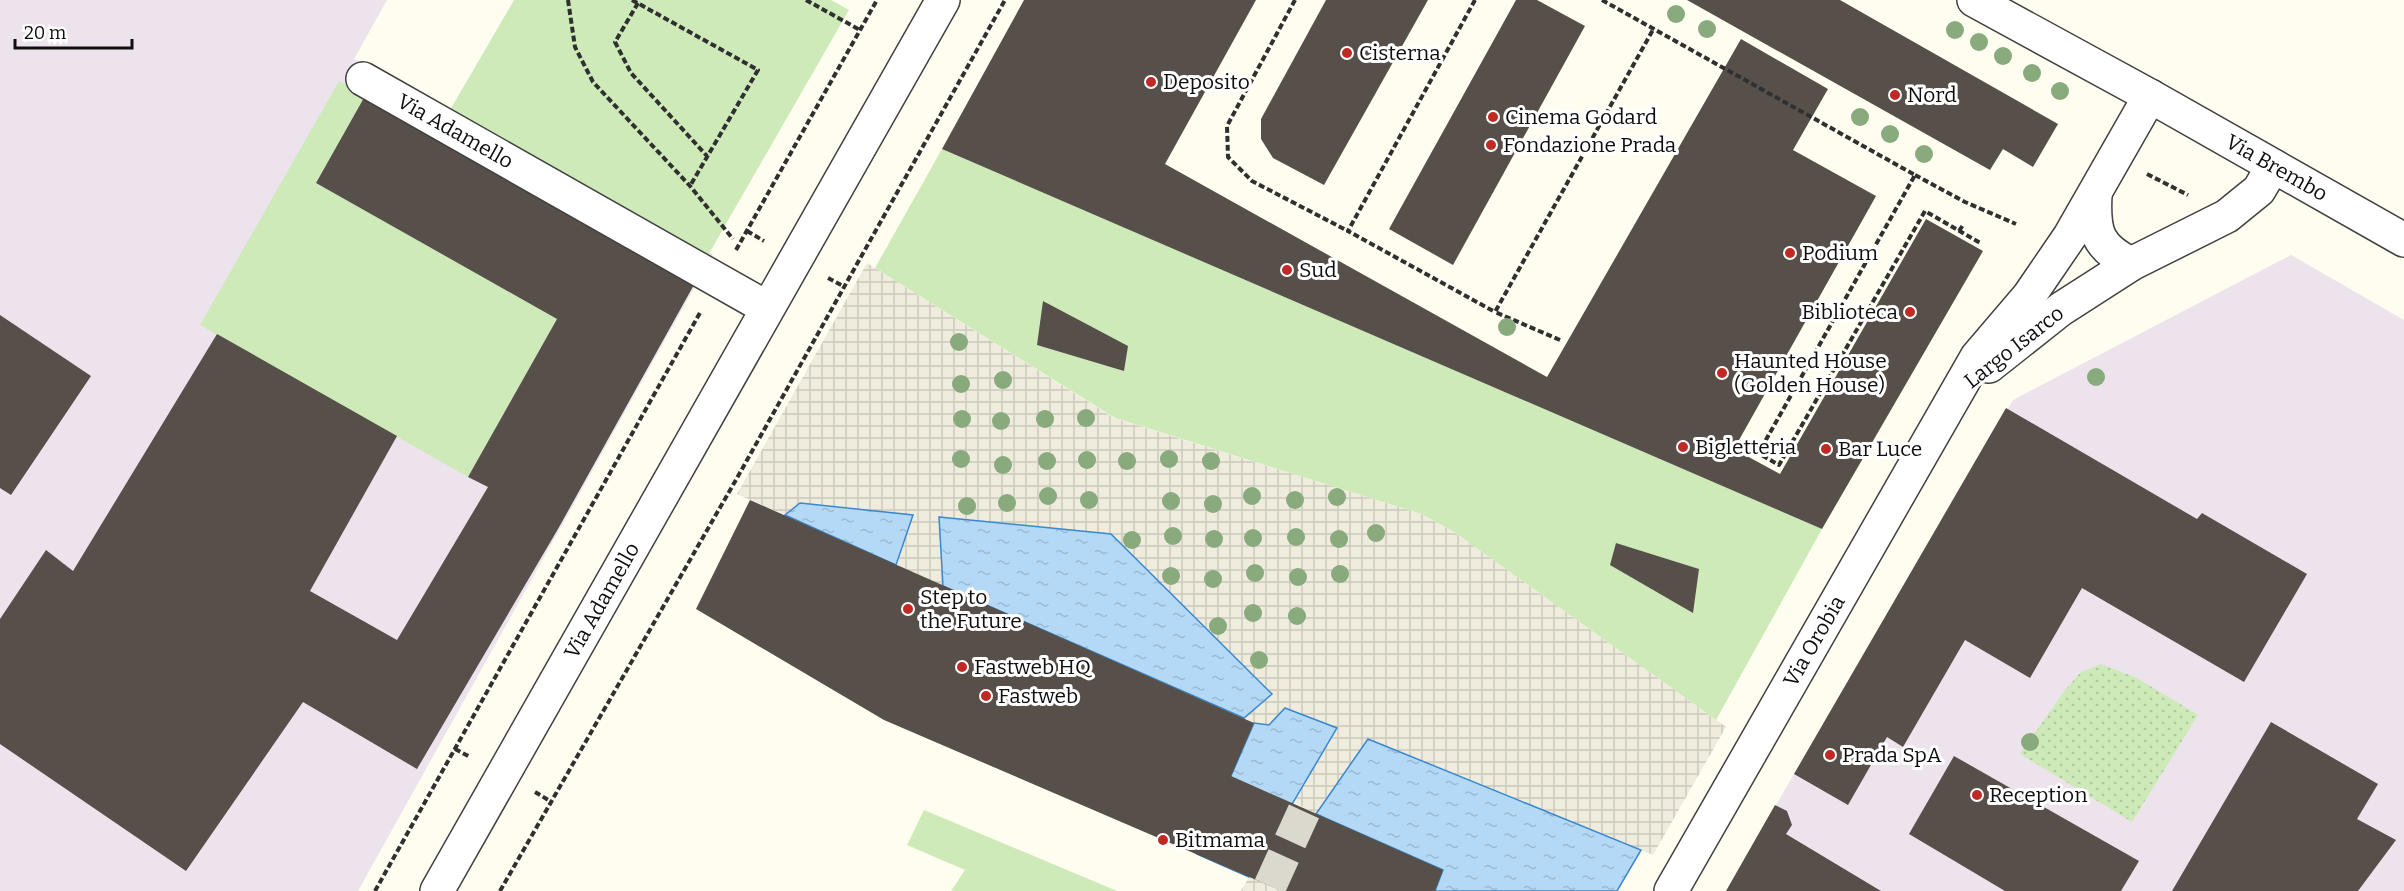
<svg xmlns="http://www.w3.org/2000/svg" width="2404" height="891" font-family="Bitter,serif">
  <defs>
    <pattern id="grass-dots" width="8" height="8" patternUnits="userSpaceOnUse" patternTransform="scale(1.5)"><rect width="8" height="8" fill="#ceeab9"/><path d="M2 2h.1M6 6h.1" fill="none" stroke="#b0c89e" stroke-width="1.8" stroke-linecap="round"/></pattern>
    <pattern id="plaza-grid" width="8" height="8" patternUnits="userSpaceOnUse" patternTransform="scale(1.5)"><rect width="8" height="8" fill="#efecde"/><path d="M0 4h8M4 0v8" fill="none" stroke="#ccc9bd"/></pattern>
    <pattern id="water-ripples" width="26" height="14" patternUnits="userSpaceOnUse" patternTransform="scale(1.5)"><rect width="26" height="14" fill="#b4d9f7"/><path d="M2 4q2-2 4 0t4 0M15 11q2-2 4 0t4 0" fill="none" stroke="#9ab9d3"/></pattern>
  </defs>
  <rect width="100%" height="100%" fill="#fffdf0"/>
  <g fill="#ede3ed">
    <path d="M0,0H387L354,59L713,254L358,891H0Z"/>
    <path d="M2291,255L2404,320V891H1726L1895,600L2013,400Z"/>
  </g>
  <path fill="url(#grass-dots)" d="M2101,664L2137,678L2198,715L2132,822L2020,754L2065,690L2081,672Z"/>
  <g fill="#ceeab9">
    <path d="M514,0H831L849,10L707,257L450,110Z"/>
    <path d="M339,81L365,96L316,183L557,319L468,477L200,325Z"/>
    <path d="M942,149L1822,529L1716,720L1454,532L1421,514L1115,418L875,268Z"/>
    <path d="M924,810L1117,891H951L965,870L907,845Z"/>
  </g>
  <g fill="url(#plaza-grid)">
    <path d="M867,263L1114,418L1421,514L1454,532L1726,727L1653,855L1369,739L1316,814L1293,802L1336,728L1269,725L1254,723L1244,718L1271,694L939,518L943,586L896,565L913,515L800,503L785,515L737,494Z"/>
    <path d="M1249,877L1270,886L1282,891H1241Z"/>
  </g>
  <g fill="url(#water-ripples)" stroke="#3a88cf" stroke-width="1.5">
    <path d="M800,503L913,515L896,565L785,515Z"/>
    <path d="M939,517L1111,534L1272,694L1244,718L943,586Z"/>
    <path d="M1285,708L1337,728L1249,877L1197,854L1254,723L1269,725Z"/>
    <path d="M1368,739L1641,850L1617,891H1435L1443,870L1316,814Z"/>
  </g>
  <g fill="#57504a">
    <path d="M1024,0H1256L1165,164L1547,377L1741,39L1828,89L1793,150L1876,196L1734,449L1780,474L1926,219L1983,251L1822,529L942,149Z"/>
    <path d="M1326,0H1428L1324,185L1273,158L1261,139V119Z"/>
    <path d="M1516,0H1537L1585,26L1453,265L1389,229Z"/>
    <path d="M1687,0H1840L2058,124L2033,167L2003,149L1990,170Z"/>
    <path d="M365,96L695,283L558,529L417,769L303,702L186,871L0,744V619L46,550L73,571L217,334L397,436L310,591L397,640L488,487L468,477L557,319L316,183Z"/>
    <path d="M1043,301L1128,346L1124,371L1037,345Z"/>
    <path d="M0,315L91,376L11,495L0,488Z"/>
    <path d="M2006,408L2197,519L2202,513L2307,574L2244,682L2082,588L2030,678L1965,640L1903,747L1887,737L1848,805L1794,774Z"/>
    <path d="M750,500L1254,723L1231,776L1443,870L1435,891H1282L884,720L696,609Z"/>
    <path d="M1616,543L1699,569L1693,613L1610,565Z"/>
    <path d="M2271,722L2378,784L2357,819L2396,840L2358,891H2172Z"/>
    <path d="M1954,756L2139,861L2121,891H2005L1909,834Z"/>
    <path d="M1775,805L1787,811L1792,825L1786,834L1881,891H1726Z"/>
  </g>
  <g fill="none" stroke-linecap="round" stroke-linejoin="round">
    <path stroke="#dbd9ce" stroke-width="33" stroke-dasharray="33 16" stroke-linecap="butt" d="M1270,886L1305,809"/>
    <g stroke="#414141" stroke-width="36">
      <g id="minor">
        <path id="s1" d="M1974,0L2150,96L2404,240"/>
        <path id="s2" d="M363,79L767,308"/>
        <path d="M2095,195C2093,232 2097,247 2131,264"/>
        <path d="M1989,366L2061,309L2131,264L2227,216L2259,190L2273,166"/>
        <path id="s3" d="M437,891L943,0"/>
        <path id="s4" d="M1671,891L1977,357L2029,296L2070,236L2150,96"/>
      </g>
    </g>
    <g stroke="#303030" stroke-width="4" stroke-dasharray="6 3" stroke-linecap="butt">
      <path d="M568,0L575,47L593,82L690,186L733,239"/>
      <path d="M632,0L758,70L690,186"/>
      <path d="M806,0L860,30"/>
      <path d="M1295,0L1227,126L1228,157L1252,181L1348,231"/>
      <path d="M1475,0L1348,231L1495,312"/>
      <path d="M1602,0L1915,175L1758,454"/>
      <path d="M638,3L615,42L631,73L707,156"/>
      <path d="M2147,174L2188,195"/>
      <path d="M1915,175L1965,202L2016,224"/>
      <path d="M747,231L764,241"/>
      <path d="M1959,231L1963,225"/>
      <path d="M736,250L877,0"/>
      <path d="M828,278L843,286"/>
      <path d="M1560,340L1495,312L1654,28"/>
      <path d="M1739,442L1779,465L1925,211L1982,244"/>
      <path d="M455,749L470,757"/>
      <path d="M535,792L550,801"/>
      <path d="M375,891L701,311"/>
      <path d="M500,891L737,478L1005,0"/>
    </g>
    <use href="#minor" stroke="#fff" stroke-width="33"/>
  </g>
  <g fill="#88aa7c">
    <circle cx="1676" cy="14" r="9"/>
    <circle cx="1707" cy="29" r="9"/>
    <circle cx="1955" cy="30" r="9"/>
    <circle cx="1979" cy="42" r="9"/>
    <circle cx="2003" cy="56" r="9"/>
    <circle cx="2032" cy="73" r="9"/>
    <circle cx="2060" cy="91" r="9"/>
    <circle cx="1860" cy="117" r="9"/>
    <circle cx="1890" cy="134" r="9"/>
    <circle cx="1924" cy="154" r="9"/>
    <circle cx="1507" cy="327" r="9"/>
    <circle cx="959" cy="342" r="9"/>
    <circle cx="2096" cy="377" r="9"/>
    <circle cx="1003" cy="380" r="9"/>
    <circle cx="961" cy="384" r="9"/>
    <circle cx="1086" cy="418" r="9"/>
    <circle cx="962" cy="419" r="9"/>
    <circle cx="1045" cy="419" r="9"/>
    <circle cx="1001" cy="421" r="9"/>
    <circle cx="961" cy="459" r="9"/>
    <circle cx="1169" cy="459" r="9"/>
    <circle cx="1087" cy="460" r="9"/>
    <circle cx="1047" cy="461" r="9"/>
    <circle cx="1127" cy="461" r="9"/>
    <circle cx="1211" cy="461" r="9"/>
    <circle cx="1003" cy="465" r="9"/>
    <circle cx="1048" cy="496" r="9"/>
    <circle cx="1252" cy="496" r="9"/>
    <circle cx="1337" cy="497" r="9"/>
    <circle cx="1089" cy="500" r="9"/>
    <circle cx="1295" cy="500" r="9"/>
    <circle cx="1171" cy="501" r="9"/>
    <circle cx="1007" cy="503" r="9"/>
    <circle cx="1213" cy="504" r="9"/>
    <circle cx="967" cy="506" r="9"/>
    <circle cx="1376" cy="533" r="9"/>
    <circle cx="1173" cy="536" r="9"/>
    <circle cx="1296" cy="537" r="9"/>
    <circle cx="1253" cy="538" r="9"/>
    <circle cx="1214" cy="539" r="9"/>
    <circle cx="1339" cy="539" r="9"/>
    <circle cx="1132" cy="540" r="9"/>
    <circle cx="1255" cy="573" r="9"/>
    <circle cx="1340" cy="574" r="9"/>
    <circle cx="1171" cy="576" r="9"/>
    <circle cx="1298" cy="577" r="9"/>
    <circle cx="1213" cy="579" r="9"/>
    <circle cx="1253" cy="613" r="9"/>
    <circle cx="1297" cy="616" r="9"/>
    <circle cx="1218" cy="626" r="9"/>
    <circle cx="1259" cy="660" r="9"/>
    <circle cx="2030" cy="742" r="9"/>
  </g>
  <g fill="#c12924" stroke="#fff" stroke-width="2">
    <circle cx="1347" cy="53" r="6"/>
    <circle cx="1151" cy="82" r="6"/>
    <circle cx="1895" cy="95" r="6"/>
    <circle cx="1493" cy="117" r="6"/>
    <circle cx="1491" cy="145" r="6"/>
    <circle cx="1790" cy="253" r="6"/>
    <circle cx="1287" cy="270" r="6"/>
    <circle cx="1910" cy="312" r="6"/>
    <circle cx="1722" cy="373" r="6"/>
    <circle cx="1683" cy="447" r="6"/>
    <circle cx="1826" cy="449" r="6"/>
    <circle cx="908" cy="609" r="6"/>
    <circle cx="962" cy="667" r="6"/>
    <circle cx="986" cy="696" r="6"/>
    <circle cx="1830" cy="755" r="6"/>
    <circle cx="1977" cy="795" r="6"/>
    <circle cx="1163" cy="840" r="6"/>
  </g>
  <g text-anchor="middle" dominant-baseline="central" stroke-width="6" stroke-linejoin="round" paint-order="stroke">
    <g font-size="21" fill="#0e0e0e" stroke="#fff" text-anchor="start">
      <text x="1359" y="53">Cisterna</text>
      <text x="1163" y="82">Deposito</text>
      <text x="1907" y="95">Nord</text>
      <text x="1505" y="117">Cinema Godard</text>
      <text x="1503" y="145">Fondazione Prada</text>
      <text x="1802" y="253">Podium</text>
      <text x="1299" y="270">Sud</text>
      <text x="1898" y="312" text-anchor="end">Biblioteca</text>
      <text x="1734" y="361">Haunted House<tspan x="1734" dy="24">(Golden House)</tspan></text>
      <text x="1695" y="447">Bigletteria</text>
      <text x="1838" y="449">Bar Luce</text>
      <text x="920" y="597">Step to<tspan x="920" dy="24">the Future</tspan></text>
      <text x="974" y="667">Fastweb HQ</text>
      <text x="998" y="696">Fastweb</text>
      <text x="1842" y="755">Prada SpA</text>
      <text x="1989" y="795">Reception</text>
      <text x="1175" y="840">Bitmama</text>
    </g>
    <g font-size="21" fill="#0e0e0e" stroke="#fff">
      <text stroke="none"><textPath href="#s2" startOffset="106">Via Adamello</textPath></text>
      <text stroke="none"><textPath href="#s1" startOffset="346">Via Brembo</textPath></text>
      <text transform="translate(2014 347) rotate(-38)">Largo Isarco</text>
      <text stroke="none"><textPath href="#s3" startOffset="334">Via Adamello</textPath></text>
      <text stroke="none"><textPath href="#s4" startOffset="288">Via Orobia</textPath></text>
    </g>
  </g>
  <path d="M15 39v9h117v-9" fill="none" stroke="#0e0e0e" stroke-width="3"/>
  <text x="24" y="39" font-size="18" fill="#0e0e0e" stroke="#ffffff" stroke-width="4.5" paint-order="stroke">20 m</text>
</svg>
